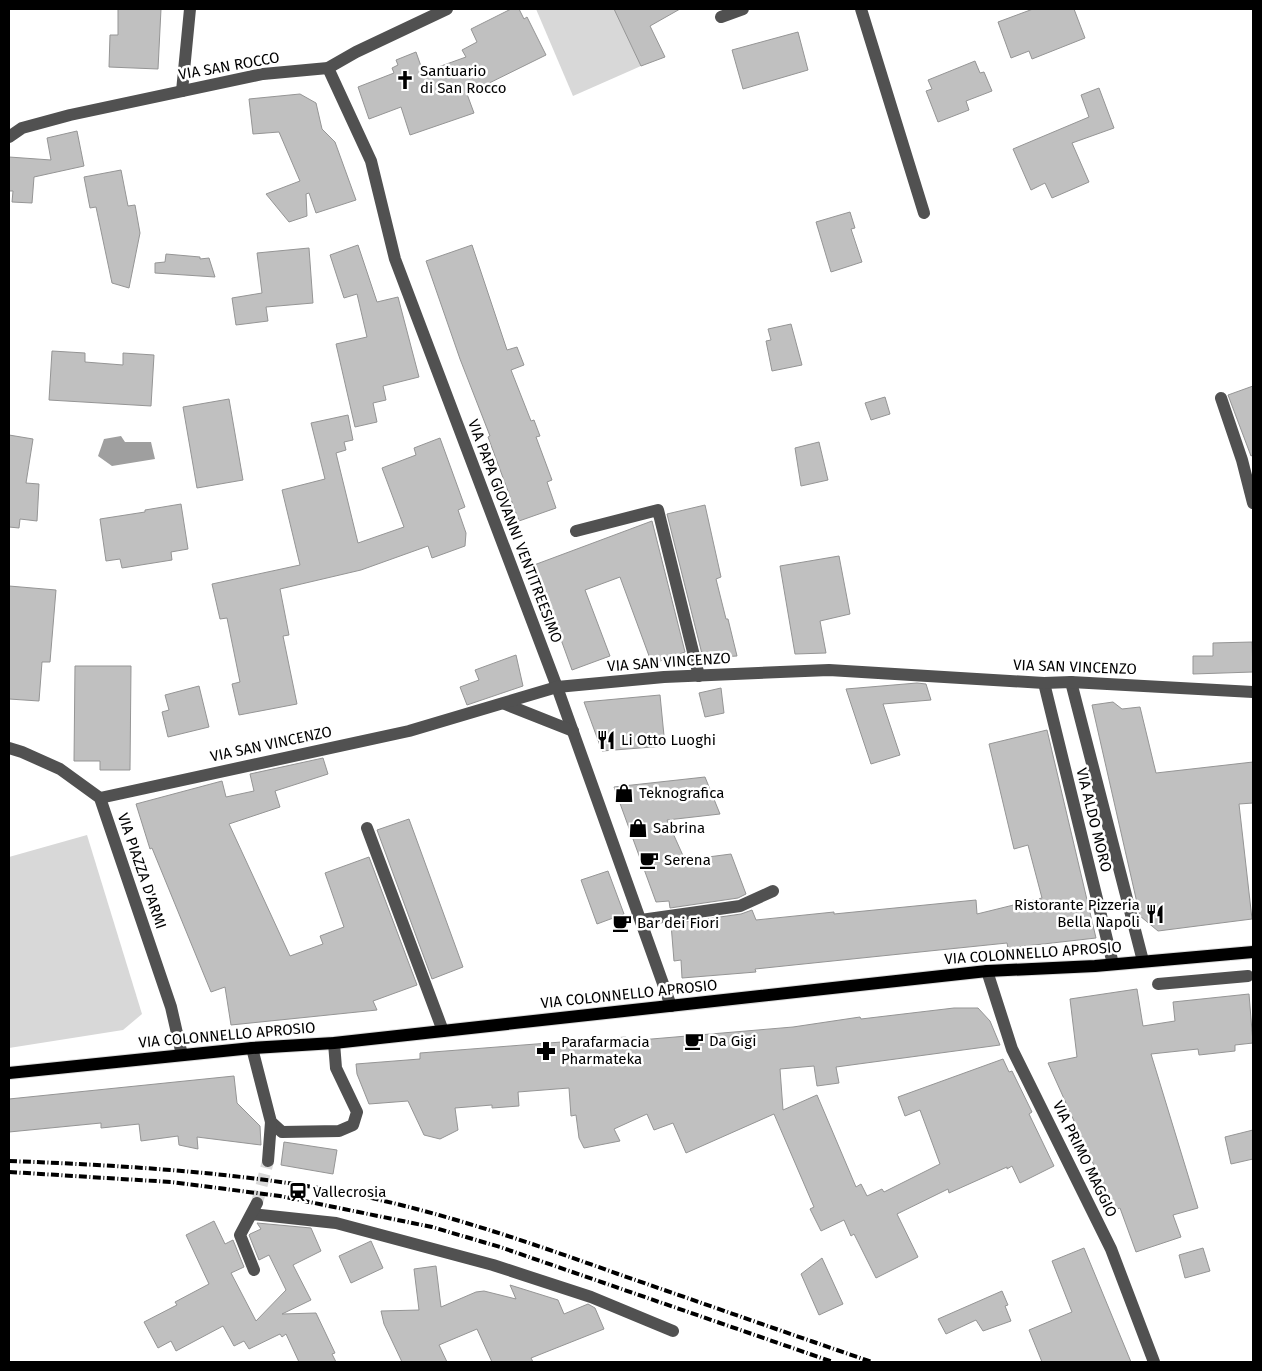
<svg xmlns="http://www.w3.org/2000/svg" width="1262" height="1371" font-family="'Fira Sans',sans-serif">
  <rect width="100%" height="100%" fill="#fff"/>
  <g fill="#d8d8d8">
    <path d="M536,9H614L641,66L573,96Z"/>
    <path d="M87,835L142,1014L123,1030L9,1048V857Z"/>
  </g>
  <path fill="#9f9f9f" d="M121,436L125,442H151L155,459L112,466L98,456L104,439Z"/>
  <g fill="#c0c0c0" stroke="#959595">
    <path d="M118,9H161L158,69L109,67L110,35H118Z"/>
    <path d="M511,9H519L524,19L527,17L546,55L467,94L474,113L410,135L401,107L369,119L358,87L394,73L392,68L398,65L396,60L416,52L422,69L429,66L430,70L466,57L462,50L477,42L471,29Z"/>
    <path d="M614,9H680L650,26L665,57L641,66Z"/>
    <path d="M1033,9H1074L1085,38L1032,59L1029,51L1011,58L998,22Z"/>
    <path d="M798,32L808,70L743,89L732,50Z"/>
    <path d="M975,61L980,73L984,72L992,91L966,101L969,110L938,122L926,91L932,89L928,80Z"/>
    <path d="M1099,88L1114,128L1072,143L1089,182L1052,198L1045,183L1031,190L1013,149L1089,117L1081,95Z"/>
    <path d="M300,94L316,103L322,129L335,142L356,200L316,213L309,193L306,194L307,216L289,222L266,194L300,181L279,132L253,134L249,99Z"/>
    <path d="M77,131L84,166L34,177L32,203L12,202L13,191H9V157L51,160L47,138Z"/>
    <path d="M121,170L128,206L135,205L140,233L129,288L112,283L96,207L90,208L84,177Z"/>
    <path d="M850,212L855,228L851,229L862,262L831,272L816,222Z"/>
    <path d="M358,245L377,302L398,297L419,377L383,386L386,400L373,403L377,422L355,427L336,344L367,337L357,294L344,298L330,255Z"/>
    <path d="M472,245L507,350L517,347L524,365L511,370L531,421L534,420L540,436L536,437L552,480L547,482L556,508L519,521L488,437L490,436L460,359L426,261Z"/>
    <path d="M309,248L313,303L266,307L268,321L236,325L232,298L262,293L257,253Z"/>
    <path d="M166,254L200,257V259L209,258L215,277L155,273V263L165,262Z"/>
    <path d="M791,324L802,365L772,371L766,341L771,340L768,329Z"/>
    <path d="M52,351L85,353V362L123,365V353L154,355L151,406L49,400Z"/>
    <path d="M1253,386V455L1251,456L1228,395Z"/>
    <path d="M885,397L890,414L871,420L865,403Z"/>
    <path d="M229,399L243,480L197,488L183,407Z"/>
    <path d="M348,415L353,440L344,442L346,450L336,453L358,543L404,527L382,468L416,455L414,448L440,438L465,507L458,510L466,533L465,546L432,558L428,546L361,570L280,589L289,635L283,636L297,704L239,715L232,684L240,682L227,618L220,619L212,584L300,565L282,490L325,479L311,423Z"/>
    <path d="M9,435L33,439L26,483L39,484L37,521L20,519L19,528L9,527Z"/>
    <path d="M819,442L828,480L801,486L795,448Z"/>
    <path d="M181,504L188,549L171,552L172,560L122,568L120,559L106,561L100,519L145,512V510Z"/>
    <path d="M705,505L721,577L716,579L726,619H728L737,656L703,658L667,514Z"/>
    <path d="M652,521L685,652L652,664L620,577L585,590L610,656L572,670L534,565Z"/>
    <path d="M839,556L850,614L820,621L826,653L795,654L780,566Z"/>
    <path d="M9,586L56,590L50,662H42L39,701L9,699Z"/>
    <path d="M1252,642L1253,672L1193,674V656H1213V643Z"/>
    <path d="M516,655L523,686L467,705L460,687L479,680L475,670Z"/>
    <path d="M75,666H131L130,770H100V761H74Z"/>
    <path d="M917,683L926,684L931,700L883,704L900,755L871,764L846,689Z"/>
    <path d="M199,686L209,727L168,737L162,712L169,710L165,695Z"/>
    <path d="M721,688L724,713L705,717L699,693Z"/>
    <path d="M660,695L665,746L602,751L584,702Z"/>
    <path d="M1113,702L1122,709L1140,707L1156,773L1253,762V803L1239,804L1252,919L1158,931L1140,916L1092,705Z"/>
    <path d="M1047,730L1096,938L1008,948L1007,943L755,969L756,972L682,978L681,960L674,961L671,924L741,914L752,910L756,920L834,912V914L976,900L977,914L1042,898L1028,845L1014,849L989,744Z"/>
    <path d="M323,758L328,774L275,791L280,807L229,824L290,956L323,944L320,936L344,927L325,873L369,857L417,985L373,1001L377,1010L231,1025L225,987L211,992L152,848L150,849L136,804L222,781L226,797L254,791L250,774Z"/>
    <path d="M705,777L720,814L667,820L685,860L731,854L746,894L738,898L670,908L669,901L656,902L614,787Z"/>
    <path d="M409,819L463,967L432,979L377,830Z"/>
    <path d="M608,871L624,914L597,924L581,880Z"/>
    <path d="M1137,989L1143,1026L1175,1021L1173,1002L1249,994L1253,1043L1235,1045V1051L1199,1055L1198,1049L1151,1054L1198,1208L1173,1215L1181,1237L1136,1252L1120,1208L1114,1210L1048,1063L1077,1057L1070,999Z"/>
    <path d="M954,1008H978L990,1021L1000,1045L836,1067L839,1083L817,1086L814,1066L780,1069L783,1110L817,1095L856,1187L861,1184L867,1196L882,1189L884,1192L940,1164L920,1110L905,1116L898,1097L1003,1059L1009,1072L1012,1071L1032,1112L1029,1114L1054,1166L1020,1183L1012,1166L1007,1169V1167L949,1193L948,1189L897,1214L918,1257L876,1278L854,1234L851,1236L844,1220L821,1231L810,1209L814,1207L774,1114L686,1153L673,1123L654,1130L647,1114L614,1129L620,1141L584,1148L579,1138L576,1115L571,1116L569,1088L518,1092L519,1106L492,1108V1105L455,1108L458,1130L440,1139L424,1135L408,1101L369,1104L357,1074L356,1064L420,1059V1053L626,1037L628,1041L793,1027L860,1017L861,1019Z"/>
    <path d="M234,1076L237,1103L260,1126L261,1145L197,1137L198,1149L179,1145L178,1136L141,1141L139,1124L101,1128V1123L9,1132V1099Z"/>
    <path d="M1253,1130V1159L1231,1164L1225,1137Z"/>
    <path d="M284,1142L337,1150L333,1174L281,1165Z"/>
    <path d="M214,1221L225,1244L233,1240L244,1267L231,1273L256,1321L286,1290L269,1255L259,1260L249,1235L250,1234L261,1229L257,1223L311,1228L321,1251L293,1265L311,1300L282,1314L316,1313L335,1353L332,1354L336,1362H299L286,1334L282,1337L280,1334L249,1349L244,1341L234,1346L223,1326L176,1351L171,1341L158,1348L144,1322L177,1305L175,1302L209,1284L186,1235Z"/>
    <path d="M371,1241L383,1268L351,1283L339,1256Z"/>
    <path d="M1084,1248L1131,1362H1042L1029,1330L1072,1312L1052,1261Z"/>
    <path d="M1203,1248L1210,1271L1185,1278L1179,1255Z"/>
    <path d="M822,1258L843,1304L819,1315L801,1274Z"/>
    <path d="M436,1266L441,1307L476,1292L484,1291L516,1299L510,1285L558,1300L564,1314L588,1304L595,1308L604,1329L531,1358L533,1362H492L477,1329L439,1345L447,1362H402L384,1324L381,1311L419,1310L414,1269Z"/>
    <path d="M1002,1291L1008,1305L1005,1306L1011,1321L983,1331L976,1320L946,1334L938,1319Z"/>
  </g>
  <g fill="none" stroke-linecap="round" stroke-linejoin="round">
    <path stroke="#d9d9d9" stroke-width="12" stroke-dasharray="12 6" stroke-linecap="butt" d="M257,1203L268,1161"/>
    <g stroke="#dbdbdb" stroke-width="14">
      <path id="major" d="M9,1073L252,1048L334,1043L987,971L1095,966L1253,952"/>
    </g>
    <g stroke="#515151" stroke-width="12">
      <path d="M861,9L924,213"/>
      <path d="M721,17L743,9"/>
      <path d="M328,68L371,161L395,259L557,687L671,1006"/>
      <path d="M182,91L190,9"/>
      <path d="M9,137L22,128L70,115L263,74L328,68L356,52L447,9"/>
      <path d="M1221,398L1242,460L1253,503"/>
      <path d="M576,531L658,510L699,676"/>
      <path d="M1071,682L1143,961"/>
      <path d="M1044,683L1113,964"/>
      <path d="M505,704L573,731"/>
      <path d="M9,748L22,752L60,769L100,798L171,1007L182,1055"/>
      <path d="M100,798L409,731L557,687L664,677L829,670L1044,683L1071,682L1253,692"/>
      <path d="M367,828L443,1031"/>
      <path d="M641,920L740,906L773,891"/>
      <path d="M987,971L1012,1049L1111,1249L1154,1362"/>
      <path d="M1158,984L1248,976"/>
      <path d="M252,1048L271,1122L282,1132L339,1131L353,1125L357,1112L336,1068L334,1043"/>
      <path d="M268,1161L271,1122"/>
      <path d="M252,1214L336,1223L493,1265L591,1297L673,1331"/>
      <path d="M254,1270L240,1235L257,1203"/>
    </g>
    <use href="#major" stroke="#000" stroke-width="12"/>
    <g stroke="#000" stroke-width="4" stroke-dasharray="8 2.5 1 2.5" stroke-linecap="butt">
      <path d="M9,1161C114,1165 221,1171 325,1189C425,1206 523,1240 618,1274C702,1303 787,1333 872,1362"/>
      <path d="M9,1172L171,1182L280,1196L432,1227L500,1247L833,1362"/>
    </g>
  </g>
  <defs>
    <g id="church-bare" transform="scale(1.5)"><path d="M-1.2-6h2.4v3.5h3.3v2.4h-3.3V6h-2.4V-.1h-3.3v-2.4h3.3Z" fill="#000" stroke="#fff" stroke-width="2.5" paint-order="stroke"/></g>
    <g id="restaurant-bare" transform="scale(1.5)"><path d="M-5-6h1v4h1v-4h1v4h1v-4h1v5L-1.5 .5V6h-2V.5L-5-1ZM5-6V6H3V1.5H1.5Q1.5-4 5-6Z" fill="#000" stroke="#fff" stroke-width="2.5" paint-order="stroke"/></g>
    <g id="shop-bare" transform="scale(1.5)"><path d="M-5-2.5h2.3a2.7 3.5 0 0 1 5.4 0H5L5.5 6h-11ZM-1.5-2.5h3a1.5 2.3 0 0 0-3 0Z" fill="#000" stroke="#fff" stroke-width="2.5" paint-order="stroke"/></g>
    <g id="cafe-bare" transform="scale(1.5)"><path d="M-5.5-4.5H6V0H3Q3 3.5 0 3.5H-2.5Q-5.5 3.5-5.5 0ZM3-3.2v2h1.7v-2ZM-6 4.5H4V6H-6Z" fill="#000" stroke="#fff" stroke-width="2.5" paint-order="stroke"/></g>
    <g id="pharmacy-bare" transform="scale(1.5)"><path d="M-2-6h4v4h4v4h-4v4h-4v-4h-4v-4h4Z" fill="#000" stroke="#fff" stroke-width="2.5" paint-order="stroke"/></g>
    <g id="station-bare" transform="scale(1.5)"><path d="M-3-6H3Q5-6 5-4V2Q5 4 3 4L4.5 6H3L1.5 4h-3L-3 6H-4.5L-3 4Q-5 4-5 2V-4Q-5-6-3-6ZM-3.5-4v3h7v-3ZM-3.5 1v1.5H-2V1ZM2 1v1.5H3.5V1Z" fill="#000" stroke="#fff" stroke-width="2.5" paint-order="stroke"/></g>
  </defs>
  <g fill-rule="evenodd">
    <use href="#church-bare" x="405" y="80"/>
    <use href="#restaurant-bare" x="606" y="740"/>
    <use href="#shop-bare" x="624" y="793"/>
    <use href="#shop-bare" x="638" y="828"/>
    <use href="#cafe-bare" x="649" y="860"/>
    <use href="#restaurant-bare" x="1155" y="914"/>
    <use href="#cafe-bare" x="622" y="923"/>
    <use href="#cafe-bare" x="694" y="1041"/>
    <use href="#pharmacy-bare" x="546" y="1051"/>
    <use href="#station-bare" x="298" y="1192"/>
  </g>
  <g text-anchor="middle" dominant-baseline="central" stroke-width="5" stroke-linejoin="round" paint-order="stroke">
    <g font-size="15" fill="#000" stroke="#fff">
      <text transform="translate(229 66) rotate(-10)">VIA SAN ROCCO</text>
      <text transform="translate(515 531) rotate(69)">VIA PAPA GIOVANNI VENTITREESIMO</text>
      <text transform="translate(669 662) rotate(-4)">VIA SAN VINCENZO</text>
      <text transform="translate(1075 667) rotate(2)">VIA SAN VINCENZO</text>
      <text transform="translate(271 744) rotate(-12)">VIA SAN VINCENZO</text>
      <text transform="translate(1094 820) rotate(76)">VIA ALDO MORO</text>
      <text transform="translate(142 871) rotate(71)">VIA PIAZZA D'ARMI</text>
      <text transform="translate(1033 953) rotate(-4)">VIA COLONNELLO APROSIO</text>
      <text transform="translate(629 994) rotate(-6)">VIA COLONNELLO APROSIO</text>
      <text transform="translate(227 1035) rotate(-5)">VIA COLONNELLO APROSIO</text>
      <text transform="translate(1085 1159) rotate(64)">VIA PRIMO MAGGIO</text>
    </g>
    <g font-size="15" fill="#000" stroke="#fff" text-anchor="start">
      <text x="420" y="71">Santuario<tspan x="420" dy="17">di San Rocco</tspan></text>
      <text x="621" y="740">Li Otto Luoghi</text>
      <text x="639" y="793">Teknografica</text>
      <text x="653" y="828">Sabrina</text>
      <text x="664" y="860">Serena</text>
      <text x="1140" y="905" text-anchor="end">Ristorante Pizzeria<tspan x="1140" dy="17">Bella Napoli</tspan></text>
      <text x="637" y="923">Bar dei Fiori</text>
      <text x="709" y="1041">Da Gigi</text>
      <text x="561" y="1042">Parafarmacia<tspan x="561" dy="17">Pharmateka</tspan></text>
      <text x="313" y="1192">Vallecrosia</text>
    </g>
  </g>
  <rect width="1262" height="1371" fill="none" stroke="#000000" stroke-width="20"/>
</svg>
